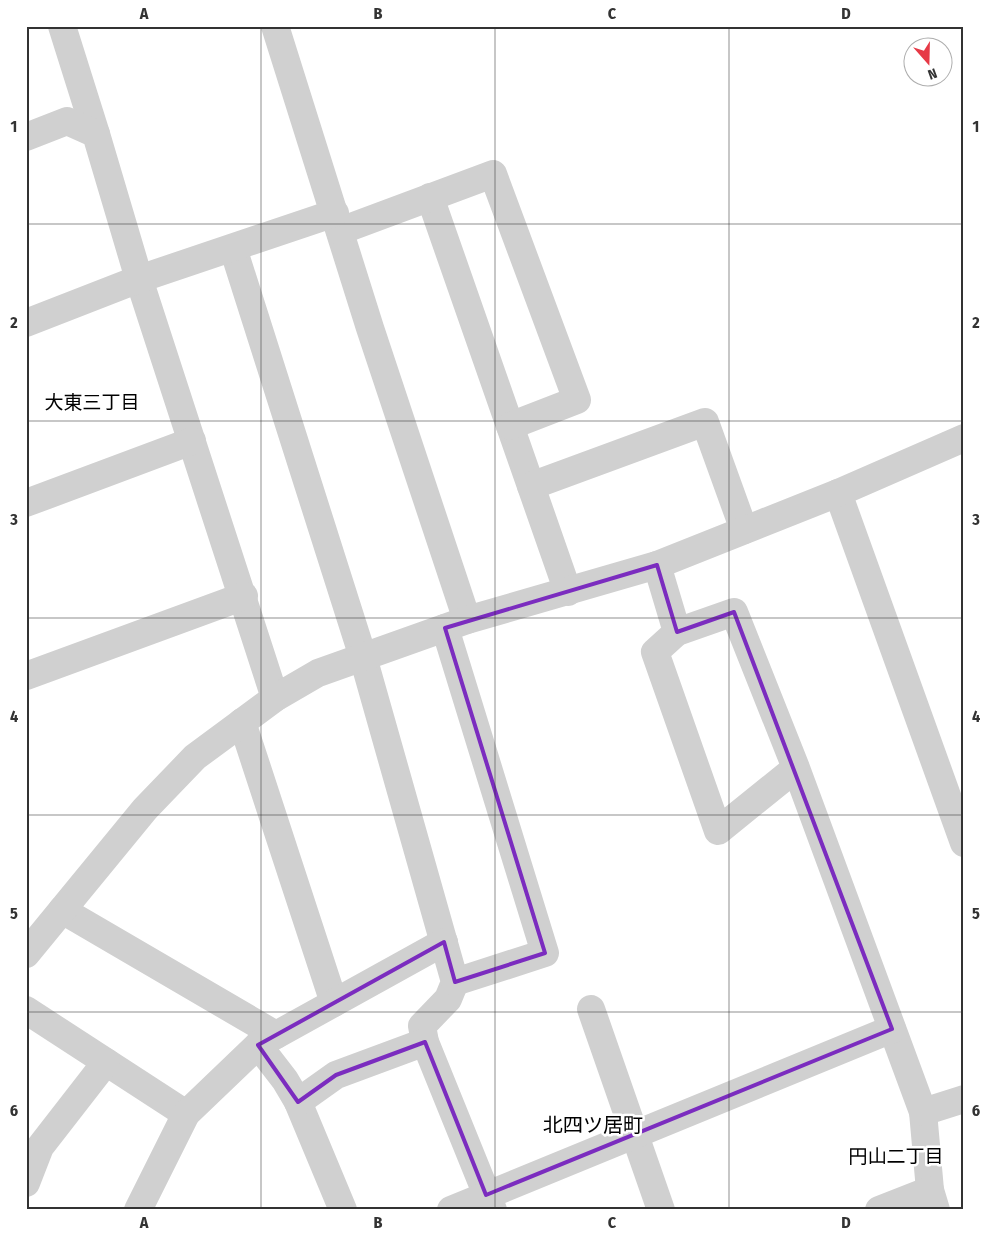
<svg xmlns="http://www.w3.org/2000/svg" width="990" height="1236" font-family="'Fira Sans Condensed','Noto Sans JP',sans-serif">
  <rect width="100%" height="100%" fill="#fff"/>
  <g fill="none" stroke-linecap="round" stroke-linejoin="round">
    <g stroke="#d0d0d0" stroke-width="28">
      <path d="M62,26L96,134"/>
      <path d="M275,26L370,328L467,620"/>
      <path d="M26,137L67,121L96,134L139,279L275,698"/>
      <path d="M430,197L568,592"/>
      <path d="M340,231L493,174L577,400L510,426"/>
      <path d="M233,248L363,657L455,982L448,999L422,1026L425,1042L493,1210"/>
      <path d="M26,323L139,279L335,213"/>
      <path d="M531,486L705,422L744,530"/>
      <path d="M838,493L964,843"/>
      <path d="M26,503L192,441"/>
      <path d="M657,565L677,632"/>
      <path d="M445,628L545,953L455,982"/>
      <path d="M26,676L244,596"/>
      <path d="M242,722L334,1003"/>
      <path d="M796,768L718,831L655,652L677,632L734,612L796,768L923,1112L930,1190L936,1210"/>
      <path d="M62,910L276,1035"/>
      <path d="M26,954L145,809L195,757L275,698L318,673L467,620L657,565L838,493L964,438"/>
      <path d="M591,1009L661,1210"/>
      <path d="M26,1010L186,1114"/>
      <path d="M258,1045L285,1080L298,1102L343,1210"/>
      <path d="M298,1102L336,1075L425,1042"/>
      <path d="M923,1112L964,1099"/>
      <path d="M26,1183L40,1147L106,1062"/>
      <path d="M138,1210L186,1114L258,1045L444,942"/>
      <path d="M451,1210L892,1029"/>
      <path d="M879,1210L930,1190"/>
    </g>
  </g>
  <path fill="none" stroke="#7b2cbf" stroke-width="4" stroke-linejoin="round" d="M657,565L677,632L734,612L892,1029L486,1195L425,1042L336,1075L298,1102L258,1045L444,942L455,982L545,953L445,628Z"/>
  <path fill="none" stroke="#333" stroke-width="1" stroke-opacity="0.55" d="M261,26V1210M495,26V1210M729,26V1210M26,224H964M26,421H964M26,618H964M26,815H964M26,1012H964"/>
  <g text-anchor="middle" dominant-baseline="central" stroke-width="5" stroke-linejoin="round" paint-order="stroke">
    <g font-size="19" fill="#000" stroke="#fff">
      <text x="92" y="402">大東三丁目</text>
      <text x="896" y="1156">円山二丁目</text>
    </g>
    <g font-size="20" fill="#000" stroke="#fff">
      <text x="593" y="1125">北四ツ居町</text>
    </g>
  </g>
  <rect width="990" height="1236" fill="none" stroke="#ffffff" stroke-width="55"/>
  <g transform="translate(928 62) rotate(160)"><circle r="24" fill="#ffffff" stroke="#adadad"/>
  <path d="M0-4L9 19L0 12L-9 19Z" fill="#e63946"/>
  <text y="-8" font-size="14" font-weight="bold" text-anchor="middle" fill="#333333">N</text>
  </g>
  <rect x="28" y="28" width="934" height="1180" fill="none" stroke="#333" stroke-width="2"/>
  <g font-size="16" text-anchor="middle" font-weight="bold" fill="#333">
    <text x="144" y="19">A</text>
    <text x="378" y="19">B</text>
    <text x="612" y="19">C</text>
    <text x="846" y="19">D</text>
    <text x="14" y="132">1</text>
    <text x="976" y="132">1</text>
    <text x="14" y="328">2</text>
    <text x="976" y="328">2</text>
    <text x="14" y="525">3</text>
    <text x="976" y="525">3</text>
    <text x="14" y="722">4</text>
    <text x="976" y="722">4</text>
    <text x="14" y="919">5</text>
    <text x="976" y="919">5</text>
    <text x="14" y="1116">6</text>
    <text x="976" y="1116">6</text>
    <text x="144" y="1228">A</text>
    <text x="378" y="1228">B</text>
    <text x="612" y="1228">C</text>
    <text x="846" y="1228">D</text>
  </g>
</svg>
